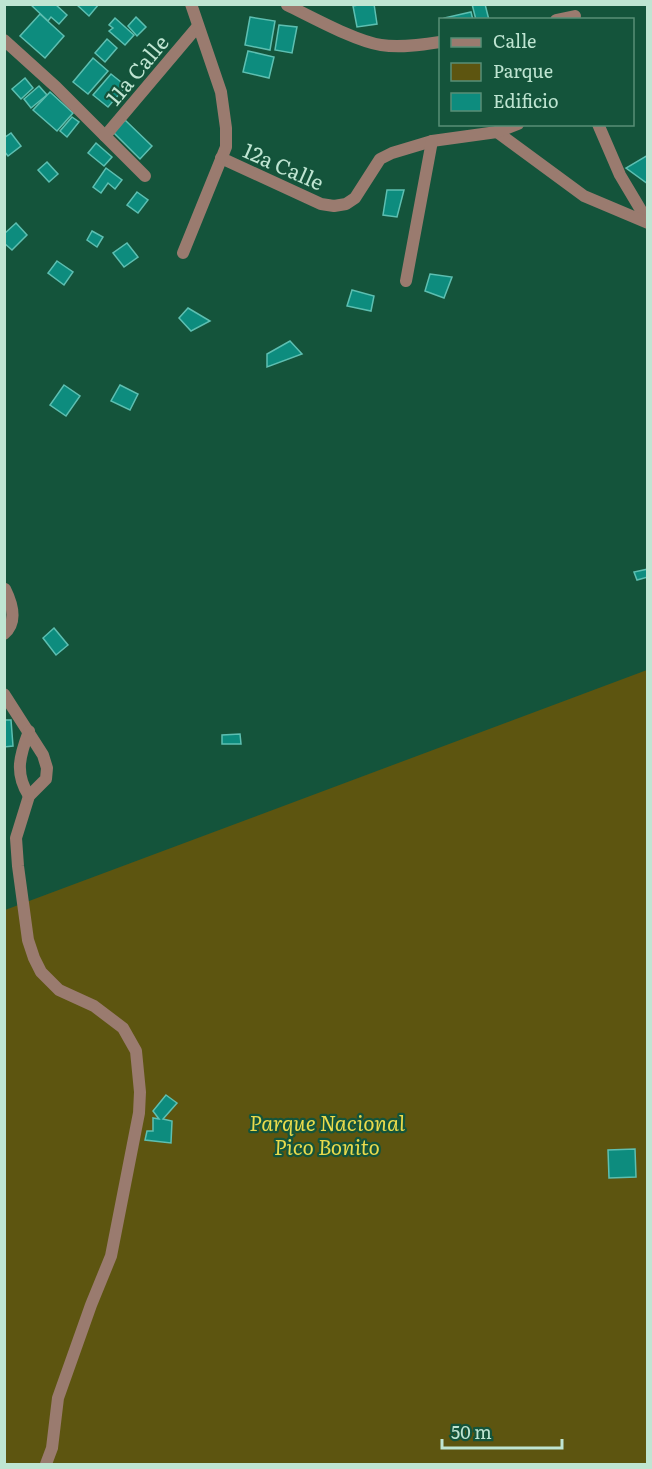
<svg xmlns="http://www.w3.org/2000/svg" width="652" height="1469" font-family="Literata,serif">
  <rect width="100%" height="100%" fill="#14543b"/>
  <path fill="#5d5510" d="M647,670V1464H5V910Z"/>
  <g fill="#0d8c7e" stroke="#5dbfb1" stroke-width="1.5">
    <path d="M30,4H55L67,15L59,24L51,17L48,21Z"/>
    <path d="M76,4H99L89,16Z"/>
    <path d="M363,4H374L377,24L357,27L353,6Z"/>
    <path d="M472,4H485L489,20H476Z"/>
    <path d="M471,12L473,20H444V18Z"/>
    <path d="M40,14L64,36L45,58L20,36Z"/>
    <path d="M136,17L146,27L137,36L128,26Z"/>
    <path d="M250,17L275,21L270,50L245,45Z"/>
    <path d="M115,18L134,35L125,45L109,31L113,28L109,25Z"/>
    <path d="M279,25L297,27L292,53L275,50Z"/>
    <path d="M107,39L117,48L105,62L95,53Z"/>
    <path d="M248,51L274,57L269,78L243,72Z"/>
    <path d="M93,58L108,71L88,94L73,82Z"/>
    <path d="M111,74L126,86L108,107L93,95Z"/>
    <path d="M25,78L33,88L21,99L12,89Z"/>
    <path d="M39,86L47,95L31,108L24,99Z"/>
    <path d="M50,92L73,113L57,131L33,110Z"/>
    <path d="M72,117L79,122L67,137L60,131Z"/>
    <path d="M125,120L152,146L140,159L113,132Z"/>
    <path d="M11,133L21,146L8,156L4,151V138Z"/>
    <path d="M96,143L112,157L104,166L88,153Z"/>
    <path d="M648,155V184L626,168Z"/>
    <path d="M47,162L58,174L49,182L38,170Z"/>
    <path d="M106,168L122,180L115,189L108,183L101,193L93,187Z"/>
    <path d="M387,190H404L397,217L383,215Z"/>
    <path d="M137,192L148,200L138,213L127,205Z"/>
    <path d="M16,223L27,235L12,250L4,243V234Z"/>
    <path d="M92,231L103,237L97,247L87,240Z"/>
    <path d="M127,243L138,257L124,267L113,253Z"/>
    <path d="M57,261L73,272L64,285L48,273Z"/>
    <path d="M430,274L452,277L444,298L425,291Z"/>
    <path d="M352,290L374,296L371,311L347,306Z"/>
    <path d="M188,308L210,321L191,331L179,318Z"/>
    <path d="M290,341L302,354L267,367V354Z"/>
    <path d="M64,385L80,396L66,416L50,405Z"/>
    <path d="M120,385L138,394L130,410L111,401Z"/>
    <path d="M648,569V577L637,580L634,572Z"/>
    <path d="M54,628L68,645L56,655L43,638Z"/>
    <path d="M4,720H11L13,746L4,747Z"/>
    <path d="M240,734L241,744H222V735Z"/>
    <path d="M166,1095L177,1103L163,1119L172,1121L171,1143L145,1140L147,1131H153V1118L159,1119L153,1111Z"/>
    <path d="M635,1149L636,1177L609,1178L608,1150Z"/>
  </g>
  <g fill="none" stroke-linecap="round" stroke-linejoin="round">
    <g stroke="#9a7b6f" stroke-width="12">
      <path d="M287,5C312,17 355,41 381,45C400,48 421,45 440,42"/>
      <path d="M556,20L575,16"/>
      <path d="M4,40L56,87L145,176"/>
      <path d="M598,124L620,175L648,222"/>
      <path d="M497,132L584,196L648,223"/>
      <path d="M105,136L198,26"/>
      <path d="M221,158L321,204L334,206L346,204L355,198L380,159L392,153L432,141L497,132L518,124"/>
      <path d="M183,253L226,147V128L221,92L191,4"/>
      <path d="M406,281L432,141"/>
      <path d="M4,634C18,622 12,603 5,589"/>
      <path d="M4,694L43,755L47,768L46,779L29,796L16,838L18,866L28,940L34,958L41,972L59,990L94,1006L123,1028L136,1051L140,1092L139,1113L111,1256L91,1305L58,1398L52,1448L46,1464"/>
      <path d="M29,731C20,755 14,773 29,796"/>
    </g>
  </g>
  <g text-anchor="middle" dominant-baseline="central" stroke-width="4.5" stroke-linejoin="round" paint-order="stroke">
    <g font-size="21" fill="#bfe5d2" stroke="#14543b">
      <text transform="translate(136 69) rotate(-50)">11a Calle</text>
      <text transform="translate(284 165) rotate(24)">12a Calle</text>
    </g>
    <g font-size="21" font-style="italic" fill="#e9da4c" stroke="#14543b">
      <text x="327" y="1121">Parque Nacional<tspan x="327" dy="24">Pico Bonito</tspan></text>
    </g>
  </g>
  <rect width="652" height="1469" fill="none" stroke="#bfe5d2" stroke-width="12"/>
  <rect x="439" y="18" width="195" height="108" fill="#14543b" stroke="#588e77" stroke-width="1.5"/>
  <rect x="451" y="38" width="30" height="9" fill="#9a7b6f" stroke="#588e77" stroke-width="1.5"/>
  <text x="493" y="48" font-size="18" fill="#bfe5d2">Calle</text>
  <rect x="451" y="63" width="30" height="18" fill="#5d5510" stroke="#588e77" stroke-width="1.5"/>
  <text x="493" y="78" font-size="18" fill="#bfe5d2">Parque</text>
  <rect x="451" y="93" width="30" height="18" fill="#0d8c7e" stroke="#588e77" stroke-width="1.5"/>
  <text x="493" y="108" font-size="18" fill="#bfe5d2">Edificio</text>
  <path d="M442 1439v9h120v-9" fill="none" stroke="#bfe5d2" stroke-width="3"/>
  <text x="451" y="1439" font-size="18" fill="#bfe5d2" stroke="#14543b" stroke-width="4.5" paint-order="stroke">50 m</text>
</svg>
